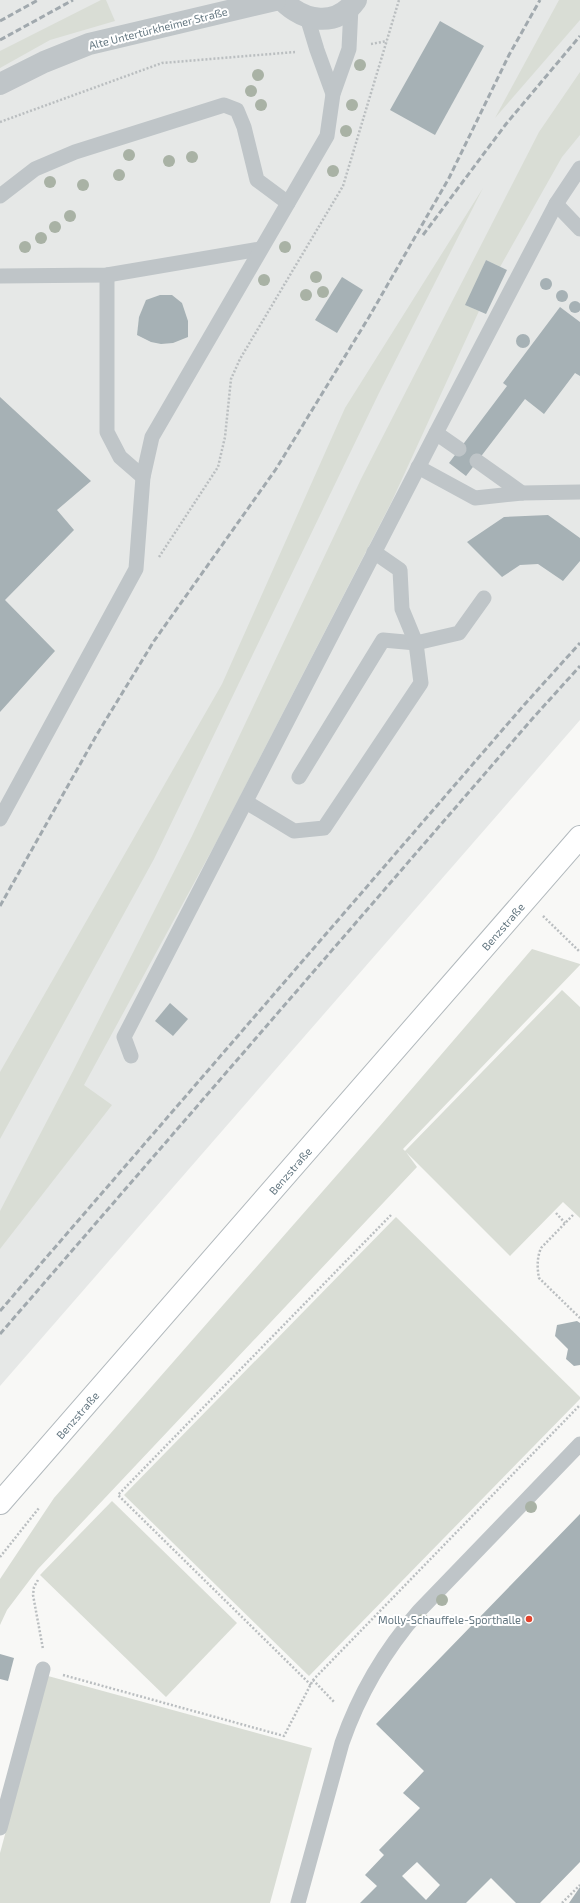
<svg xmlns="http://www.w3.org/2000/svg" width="580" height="1903" font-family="'Exo 2',sans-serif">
  <rect width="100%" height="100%" fill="#f8f8f6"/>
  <path fill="#e6e8e7" d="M0,0H580V720L0,1386Z"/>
  <g fill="#d9ddd5">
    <path d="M101,0H106L115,21L50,40L0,68V51Z"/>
    <path d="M559,0H580V20L495,118Z"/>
    <path d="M580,72V135L562,157L500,267L486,260L466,305L479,311L391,503L218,839L84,1085L112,1105L0,1249V1211L72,1073L192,836L361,479L539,132Z"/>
    <path d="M483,188L379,393L154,859L0,1139V1072L222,684L345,408Z"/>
    <path d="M532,949L580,964V965L403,1149L405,1151L562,990L580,1007V1218L563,1202L510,1256L406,1152L417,1167L38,1569L7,1610L0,1625V1579L54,1498L379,1127Z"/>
    <path d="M396,1217L580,1397V1399L309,1676L124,1495Z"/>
    <path d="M112,1501L237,1623L166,1697L40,1575Z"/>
    <path d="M48,1676L312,1748L270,1903H0V1853Z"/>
  </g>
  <g fill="#a6b1b5" fill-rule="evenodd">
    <path d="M440,21L484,46L435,135L390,110Z"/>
    <path d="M486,260L507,270L486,314L465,305Z"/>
    <path d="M342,277L363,290L337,333L315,320Z"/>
    <circle cx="546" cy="284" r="6"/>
    <circle cx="562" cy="296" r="6"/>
    <path d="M160,295H172L182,303L188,321V337L173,343L161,344L151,342L137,335L139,317L146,300Z"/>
    <circle cx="575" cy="307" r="6"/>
    <path d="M560,307L580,322V376L575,373L544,414L525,399L466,476L449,463L507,386L503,383Z"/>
    <circle cx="523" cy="341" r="7"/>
    <path d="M0,397L91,481L57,510L74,530L5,600L55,651L0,712Z"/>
    <path d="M548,515L580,538V561L563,581L538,564L520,565L502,577L467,542L504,517Z"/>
    <path d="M170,1003L188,1019L173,1036L155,1021Z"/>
    <path d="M577,1321L580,1323V1365L574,1366L566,1359L568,1349L555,1336L557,1325Z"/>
    <path d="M580,1514V1862L540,1903H516L491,1878L466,1903H360L377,1886L365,1875L384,1855L379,1850L420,1808L403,1793L424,1771L376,1724ZM417,1862L440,1885L426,1900L402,1876Z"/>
    <path d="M0,1654L14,1658L8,1681L0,1679Z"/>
    <path d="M580,1887V1903H569Z"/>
  </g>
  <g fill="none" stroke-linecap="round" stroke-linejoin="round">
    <g stroke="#b2b9bd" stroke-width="24">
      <g id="secondary">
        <path id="s1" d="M0,1503L580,837"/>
      </g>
    </g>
    <g stroke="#babec0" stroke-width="2.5" stroke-dasharray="2 2" stroke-linecap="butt">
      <path d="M371,44L387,41"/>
      <path d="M0,122L162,63L295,52"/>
      <path d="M159,557L218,467L225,437L231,379L240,359L343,186L399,0"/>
      <path d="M543,916L580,952"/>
      <path d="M556,1213L565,1223"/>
      <path d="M573,1215L541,1248C537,1257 537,1268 539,1278L580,1318"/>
      <path d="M0,1557L39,1508"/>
      <path d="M38,1580L34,1587L33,1595L43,1649"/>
      <path d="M63,1675L284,1736L313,1680L580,1405"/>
      <path d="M313,1680L335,1703"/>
      <path d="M311,1685L118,1495L391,1215"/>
      <path d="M562,1903L580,1885"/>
    </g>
    <g stroke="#bfc5c8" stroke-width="15">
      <path d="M307,17L317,50L333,94"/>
      <path d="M0,196L35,169L75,152L224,105L237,110L244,127L257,180L288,203"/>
      <path d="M556,204L580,229"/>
      <path d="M107,275V432L120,457L143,477"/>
      <path d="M0,276L107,275L260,249"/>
      <path d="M436,433L459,449"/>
      <path d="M477,461L522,493"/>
      <path d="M418,467L475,498L522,493L580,492"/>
      <path d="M299,777L383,640L416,643L459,633L484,598"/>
      <path d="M246,802L294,831L324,828L421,683L416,643L402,609L400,570L374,552"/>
      <path d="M0,819L136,569L143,477L152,437L327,136L333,94L349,49L351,7"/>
      <path d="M131,1056L124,1037L436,433L556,204L580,168"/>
      <path d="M0,1828L43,1669"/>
      <path d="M298,1903L342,1743C359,1694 385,1650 419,1611L580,1444"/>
    </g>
    <g stroke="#bfc5c8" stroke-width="22">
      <path d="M282,0C304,22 336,28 356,0"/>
      <path d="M0,84L44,62L89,44L275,0"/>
    </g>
    <use href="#secondary" stroke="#fff" stroke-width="22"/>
    <g stroke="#a1a9ae" stroke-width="3" stroke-dasharray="6 3" stroke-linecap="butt">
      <path d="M0,21L38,0"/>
      <path d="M0,40L73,0"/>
      <path d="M423,235L506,124L580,36"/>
      <path d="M0,906L96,736L154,641L276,469L369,317L449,178L509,55L540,0"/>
      <path d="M0,1311L524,705L580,643"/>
      <path d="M0,1334L533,718L580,666"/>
    </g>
  </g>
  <g fill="#a9b2a5">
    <circle cx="360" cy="65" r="6"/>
    <circle cx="258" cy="75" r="6"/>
    <circle cx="251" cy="91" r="6"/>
    <circle cx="261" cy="105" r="6"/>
    <circle cx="352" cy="105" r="6"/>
    <circle cx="346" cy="131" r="6"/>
    <circle cx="129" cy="155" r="6"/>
    <circle cx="192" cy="157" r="6"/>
    <circle cx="169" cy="161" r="6"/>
    <circle cx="333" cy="171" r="6"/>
    <circle cx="119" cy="175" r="6"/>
    <circle cx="50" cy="182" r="6"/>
    <circle cx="83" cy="185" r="6"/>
    <circle cx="70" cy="216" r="6"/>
    <circle cx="55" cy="227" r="6"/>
    <circle cx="41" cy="238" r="6"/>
    <circle cx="25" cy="247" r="6"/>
    <circle cx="285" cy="247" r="6"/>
    <circle cx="316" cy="277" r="6"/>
    <circle cx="264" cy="280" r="6"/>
    <circle cx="323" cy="292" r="6"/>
    <circle cx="306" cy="295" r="6"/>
    <circle cx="531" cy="1507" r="6"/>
    <circle cx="442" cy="1600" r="6"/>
    <circle cx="423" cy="1620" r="6"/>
  </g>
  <circle fill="#e2432d" stroke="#fff" stroke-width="1.5" cx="529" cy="1619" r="4"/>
  <g text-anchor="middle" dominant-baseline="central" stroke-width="4" stroke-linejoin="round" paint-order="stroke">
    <g font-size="11" fill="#647781" stroke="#fff">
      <text transform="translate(158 28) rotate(-14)">Alte Untertürkheimer Straße</text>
      <text stroke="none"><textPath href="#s1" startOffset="765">Benzstraße</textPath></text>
      <text stroke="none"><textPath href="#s1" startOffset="441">Benzstraße</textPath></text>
      <text stroke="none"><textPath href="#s1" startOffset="117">Benzstraße</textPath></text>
    </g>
    <g font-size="11" fill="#647781" stroke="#fff" text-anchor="end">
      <text x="521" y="1619">Molly-Schauffele-Sporthalle</text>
    </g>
  </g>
</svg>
